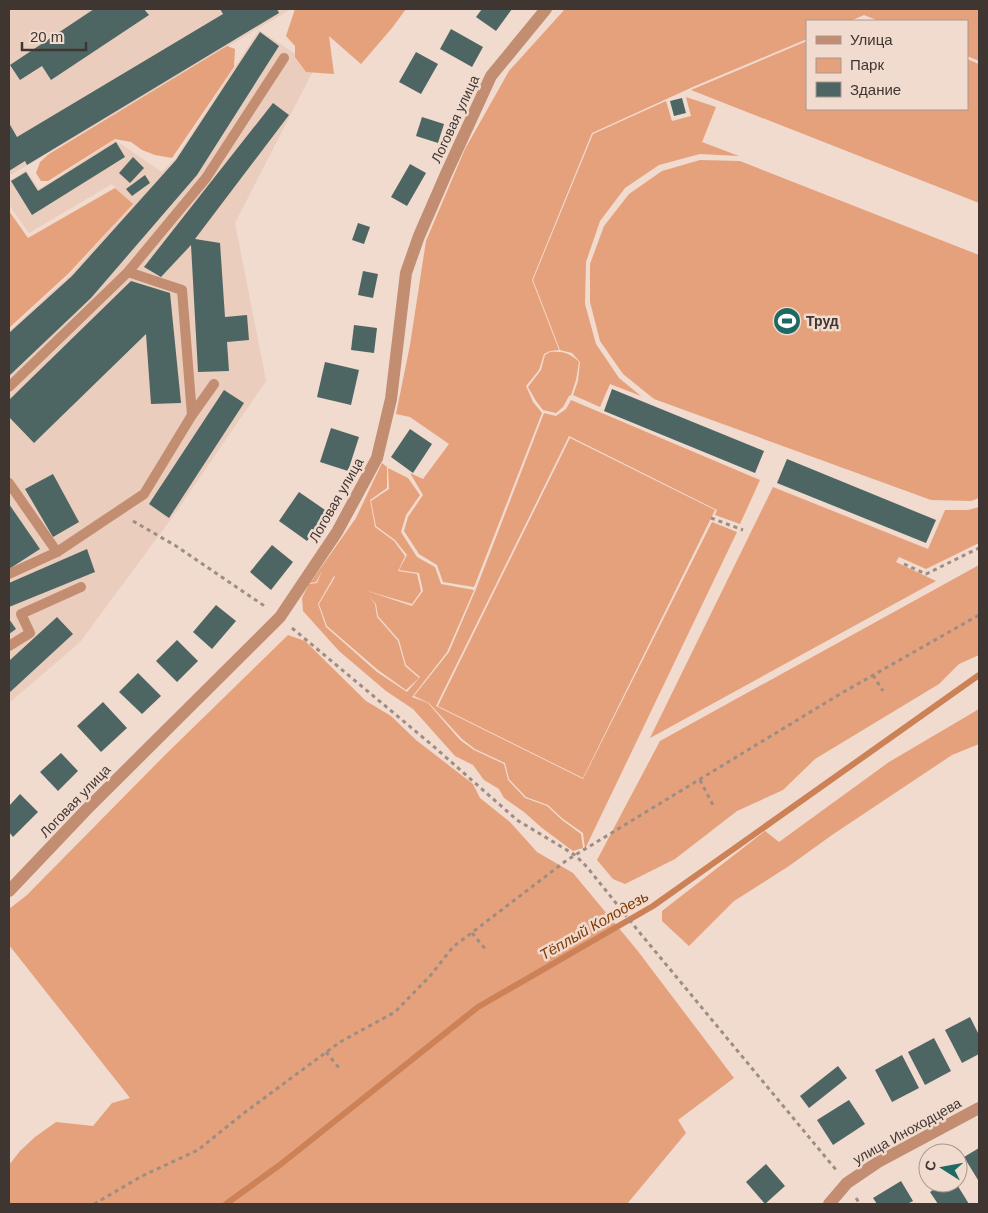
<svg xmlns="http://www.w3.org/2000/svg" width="988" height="1213" font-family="Helvetica,sans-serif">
  <rect width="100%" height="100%" fill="#f1dace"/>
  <g fill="#eacdbd">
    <path d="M9,9H291L11,175L9,171Z"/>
    <path d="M259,30L315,67L235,223L266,381L174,515L80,642L9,703V331L70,275L132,204L112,184L29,233L9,205V177L11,180L26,170L39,189L115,140L162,172L175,159Z"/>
  </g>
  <g fill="#e5a17c" fill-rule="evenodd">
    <path d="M295,9H406L392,28L361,64L329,36L334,74L306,72L295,57V46L286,36Z"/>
    <path d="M565,9H979V61L967,56V21H879L864,15L850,21H807V39L695,86L592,133L532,280L559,350L550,351L544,354L539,370L526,386L533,402L542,413L474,587L443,582L437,565L419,554L404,531L408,517L423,495L410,473L423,479L449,444L410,417L396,414L410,345L426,241L465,149L509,71Z"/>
    <path d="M807,41V109H967V59L979,64V203L691,90Z"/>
    <path d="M227,46L235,49L234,67L172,158L155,155L142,150L131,142L115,139L48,181H41L36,173L40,162L49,154Z"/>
    <path d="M686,97L716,107L702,142L739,156L700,154L659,165L625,188L600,221L586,262L585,304L596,344L619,378L641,396L610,384L600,407L573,395L578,381L580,362L572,353L560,350L533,280L593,134L666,101L672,121L691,116Z"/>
    <path d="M700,160L740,161L979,255V498L971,501L931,500L654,399L623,374L600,341L590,302V264L604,226L629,194L662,171Z"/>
    <path d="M115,188L133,204L69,273L9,328V211L28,238Z"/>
    <path d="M550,352C563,351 570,353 579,362L576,380L571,395L569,396L563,407L556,413L543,410L536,401L528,387L541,370L545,355Z"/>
    <path d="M571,400L760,480L740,524L715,515L717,510L569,436L436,706L583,779L712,522L737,532L585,849L583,833L563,819L548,805L526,797L509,779L505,763L475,749L462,739L429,703L414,696L449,652L476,589L544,413L556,416L566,409Z"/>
    <path d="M570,438L715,510L583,778L438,706Z"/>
    <path d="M382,463L387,467V488L370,500L375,527L394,541L405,556L398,571L417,574L421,591L412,604L364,590L412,606L423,591L419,573L399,570L407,555L395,540L376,526L371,501L389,489L388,468L408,478L420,495L406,515L401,532L417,557L435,567L441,584L474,590L447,652L412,697L428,703L460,740L474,750L504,764L508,780L525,798L547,806L562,820L581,834L583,848L573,851L542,828L524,812L504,798L499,789L484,780L473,765L455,756L413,709L386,691L339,651L303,611L302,598L309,584L317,583L322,571L316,582L310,583L356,518ZM334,576L335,577L319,604L327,626L378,670L406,690L419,678L405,666L398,641L377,617L375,604L369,596L376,604L378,616L399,640L406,665L420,677L407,692L377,672L326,627L318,604Z"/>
    <path d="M773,487L928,549L945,510H968L979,507V543L926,569L899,557L896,562L936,581L650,738Z"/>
    <path d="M979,565V655L959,664L939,684L815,759L783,790L737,811L675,859L625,884L613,879L597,860L660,741Z"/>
    <path d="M288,635L305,641L366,701L391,716L416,740L473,784L480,798L510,822L537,852L573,873L637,950L734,1078L678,1120L686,1133L627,1204H9V1165L20,1151L35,1137L56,1122L93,1126L112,1103L130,1098L9,945V909L27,895L164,756Z"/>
    <path d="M979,709V744L952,755L832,835L789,866L734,901L689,946L662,921V911L765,831L779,842L889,762Z"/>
  </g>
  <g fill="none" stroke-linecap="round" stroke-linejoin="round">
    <path stroke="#cc8156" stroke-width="6" d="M226,1204L281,1164L478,1007L653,906L979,675"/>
  </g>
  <g fill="#4d6663">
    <path d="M94,9H144L149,15L51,80L42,66L20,80L10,65Z"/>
    <path d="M220,9H277L279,13L27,165L25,161L9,171V123L17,137L223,14Z"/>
    <path d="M482,9H512L496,31L476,17Z"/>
    <path d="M451,29L483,47L472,67L440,49Z"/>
    <path d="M260,32L279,46L197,175L91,298L9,376V333L72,276L176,160Z"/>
    <path d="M416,52L438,64L421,94L399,82Z"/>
    <path d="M682,98L686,113L674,116L670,101Z"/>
    <path d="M273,103L289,115L195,239L220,243L225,317L247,315L249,340L227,342L229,371L198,372L191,245L161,277L144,267Z"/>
    <path d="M422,117L444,124L438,143L416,136Z"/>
    <path d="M116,142L125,157L32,215L11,181L26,172L38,191Z"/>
    <path d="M133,157L144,168L130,183L119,173Z"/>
    <path d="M410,164L426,173L407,206L391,197Z"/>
    <path d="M145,175L150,183L132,196L126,189Z"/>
    <path d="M358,223L370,227L364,244L352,240Z"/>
    <path d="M363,271L378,274L373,298L358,295Z"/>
    <path d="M131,281L170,293L181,403L151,404L146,334L34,443L9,417V400Z"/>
    <path d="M354,325L377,328L374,353L351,350Z"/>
    <path d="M325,362L359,370L351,405L317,397Z"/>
    <path d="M612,389L764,451L755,473L604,411Z"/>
    <path d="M224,390L244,403L169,518L149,504Z"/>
    <path d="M331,428L359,437L348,471L320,462Z"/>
    <path d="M410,429L432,444L413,473L391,457Z"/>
    <path d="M787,459L936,520L926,543L777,483Z"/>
    <path d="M53,474L79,522L53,537L25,489Z"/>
    <path d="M299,492L328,512L307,541L279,521Z"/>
    <path d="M9,504L40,549L9,569Z"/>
    <path d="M272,545L293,562L271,590L250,572Z"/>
    <path d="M87,549L95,572L9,607V583Z"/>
    <path d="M216,605L236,621L212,649L193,632Z"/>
    <path d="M57,617L73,634L9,693V661Z"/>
    <path d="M9,619L16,629L9,634Z"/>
    <path d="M177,640L198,661L177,682L156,661Z"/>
    <path d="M138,673L161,696L142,714L119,692Z"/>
    <path d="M103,702L127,728L101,752L77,726Z"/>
    <path d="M61,753L78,771L58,791L40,772Z"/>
    <path d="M20,794L38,812L13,837L9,832V806Z"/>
    <path d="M970,1017L979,1035V1054L962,1063L945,1030Z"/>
    <path d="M934,1038L951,1071L925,1085L908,1052Z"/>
    <path d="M902,1055L919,1088L892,1102L875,1070Z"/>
    <path d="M838,1066L847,1078L809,1108L800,1096Z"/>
    <path d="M849,1100L865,1124L833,1145L817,1120Z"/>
    <path d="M979,1148V1179L978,1180L964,1157Z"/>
    <path d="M766,1164L785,1186L765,1204L746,1182Z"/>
    <path d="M901,1181L913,1201L907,1204H877L873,1198Z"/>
    <path d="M944,1183H956L969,1204H938L930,1192Z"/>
  </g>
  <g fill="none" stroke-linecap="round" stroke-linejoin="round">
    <g stroke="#9d8d85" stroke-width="3" stroke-dasharray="4 4" stroke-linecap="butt">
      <path d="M711,518L743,530"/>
      <path d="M133,521L176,546L266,607"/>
      <path d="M904,564L926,574L979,548"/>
      <path d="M292,628L432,745L517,820L575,855L587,867L640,933L837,1171"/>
      <path d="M873,675L883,691"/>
      <path d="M700,780L714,807"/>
      <path d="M472,933L487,951"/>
      <path d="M326,1052L340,1069"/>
      <path d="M856,1198L860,1204"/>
      <path d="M94,1204L142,1176L198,1150L244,1113L340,1042L395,1012L430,976L453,947L567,860L840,694L979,615"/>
    </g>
    <g stroke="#c28d70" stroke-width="10">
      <path d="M128,272L182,290L192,415"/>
      <path d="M9,387L128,272L206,178L284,58"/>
      <path d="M9,483L57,552L9,574"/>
      <path d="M57,552L144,494L192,415L214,384"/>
      <path d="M9,646L30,633L21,614L81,587"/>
    </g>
    <g stroke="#c28d70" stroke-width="12">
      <path d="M9,891L86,810L280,617L337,532L377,458L391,399L406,273L419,236L446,174L491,76L546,9"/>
      <path d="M829,1204L847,1183L878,1162L979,1108"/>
    </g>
  </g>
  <defs>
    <g id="stadium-disc" transform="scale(1.4375)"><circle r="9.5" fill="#1f6963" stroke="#f1dace"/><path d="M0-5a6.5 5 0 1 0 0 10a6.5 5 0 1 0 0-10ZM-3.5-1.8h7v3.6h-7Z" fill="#fff"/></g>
  </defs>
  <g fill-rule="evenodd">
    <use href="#stadium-disc" x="787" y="321"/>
  </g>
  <g text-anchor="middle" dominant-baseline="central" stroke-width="5" stroke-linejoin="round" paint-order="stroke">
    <g font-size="14" fill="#3f3632" stroke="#f1dace">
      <text transform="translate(455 119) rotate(-65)">Логовая улица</text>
      <text transform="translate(336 500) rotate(-60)">Логовая улица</text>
      <text transform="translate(75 801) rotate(-46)">Логовая улица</text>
      <text transform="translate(907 1131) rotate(-29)">улица Иноходцева</text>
    </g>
    <g font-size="14" font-weight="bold" fill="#3f3632" stroke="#f1dace" text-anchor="start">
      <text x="806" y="321">Труд</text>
    </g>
    <g font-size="15" font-style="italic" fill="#7e3903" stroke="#f1dace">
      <text transform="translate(594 925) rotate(-30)">Тёплый Колодезь</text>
    </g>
  </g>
  <rect width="988" height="1213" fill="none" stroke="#3f3632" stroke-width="20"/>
  <rect x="806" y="20" width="162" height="90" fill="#f1dace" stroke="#aa9890"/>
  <rect x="816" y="36" width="25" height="8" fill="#c28d70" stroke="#aa9890"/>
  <text x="850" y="45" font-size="15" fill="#3f3632">Улица</text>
  <rect x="816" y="58" width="25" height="15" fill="#e5a17c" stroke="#aa9890"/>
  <text x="850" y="70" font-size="15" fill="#3f3632">Парк</text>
  <rect x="816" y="82" width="25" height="15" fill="#4d6663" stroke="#aa9890"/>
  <text x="850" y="95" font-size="15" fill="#3f3632">Здание</text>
  <g transform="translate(943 1168) rotate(281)"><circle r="24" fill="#f1dace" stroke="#aa9890"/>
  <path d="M0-4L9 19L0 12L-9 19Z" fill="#1f6963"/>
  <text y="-8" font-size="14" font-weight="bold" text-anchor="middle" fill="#3f3632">С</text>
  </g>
  <path d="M22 42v8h64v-8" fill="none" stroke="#3f3632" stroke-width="2.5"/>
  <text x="30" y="42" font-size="15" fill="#3f3632" stroke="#f1dace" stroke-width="4" paint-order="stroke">20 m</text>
</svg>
